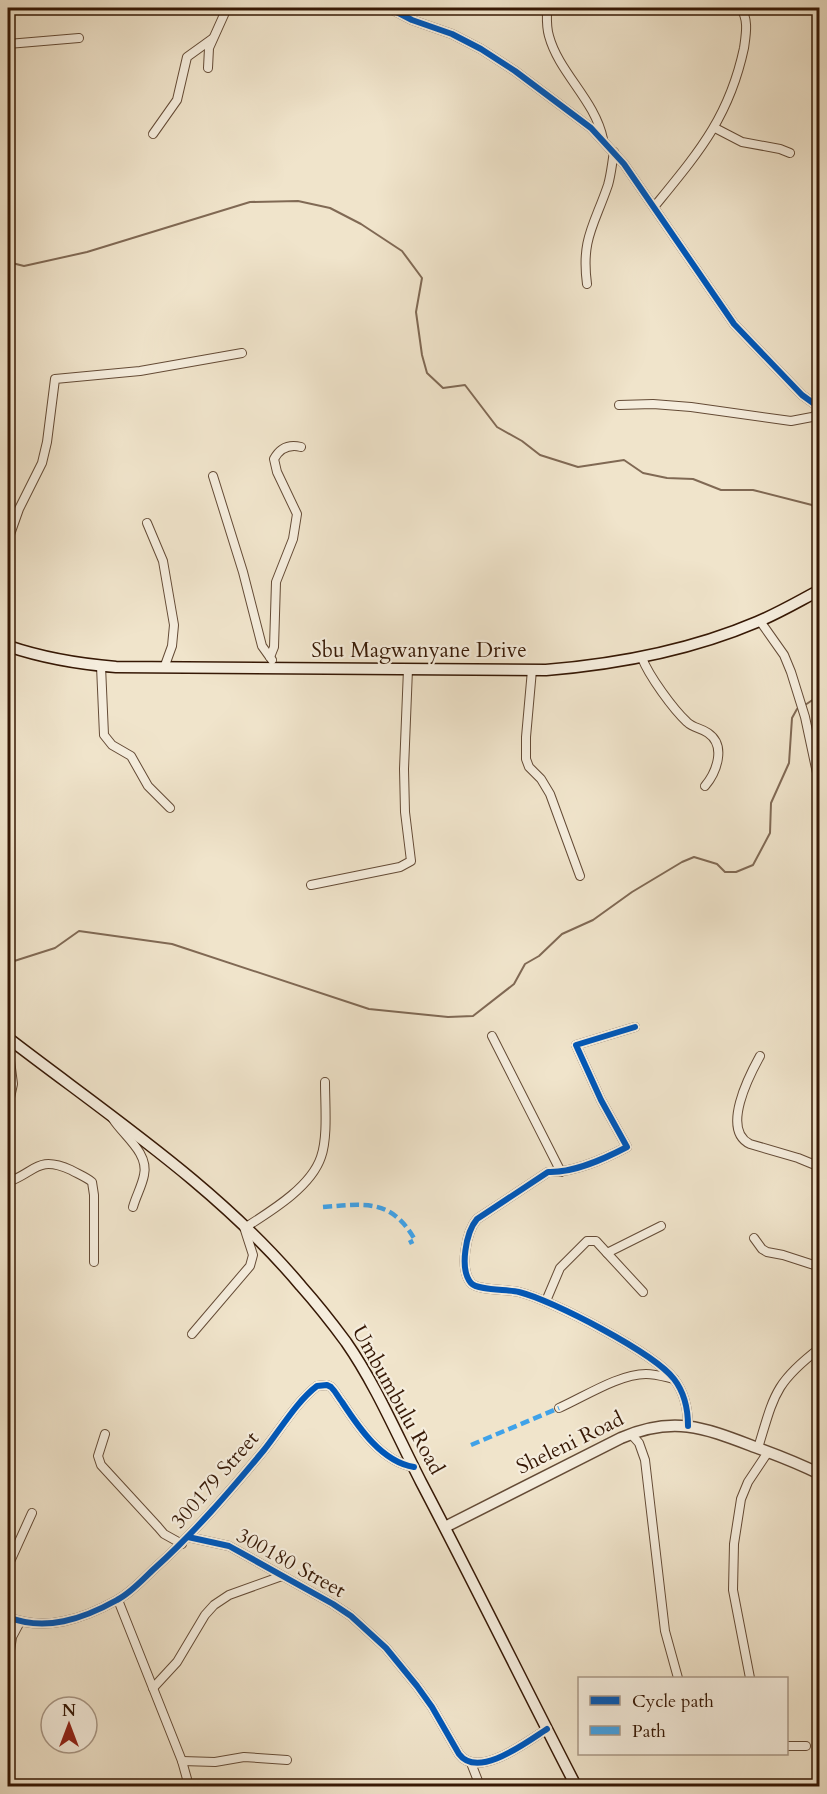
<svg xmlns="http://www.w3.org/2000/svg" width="827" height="1794" font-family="Cardo,serif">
  <rect width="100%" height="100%" fill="#f0e4cb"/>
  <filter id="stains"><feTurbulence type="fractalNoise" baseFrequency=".00333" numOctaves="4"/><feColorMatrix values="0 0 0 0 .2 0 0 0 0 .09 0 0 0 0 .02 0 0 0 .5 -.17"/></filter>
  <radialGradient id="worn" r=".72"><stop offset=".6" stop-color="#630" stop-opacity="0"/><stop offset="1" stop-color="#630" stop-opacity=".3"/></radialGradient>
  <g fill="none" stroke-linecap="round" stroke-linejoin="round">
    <g stroke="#806954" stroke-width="2">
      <path d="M8,262L24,266L87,252L250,202L298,201L330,208L361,224L402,251L422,278L416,312L422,355L427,373L443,388L465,385L497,427L522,441L540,455L578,467L624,460L643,473L667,478L693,479L721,490H753L812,505L820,517"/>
      <path d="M805,705L820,695"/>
      <path d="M8,963L55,948L79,931L172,944L369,1009L448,1017L473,1016L514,984L525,964L539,956L562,934L593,920L632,892L682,862L694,857L717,864L725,872H736L753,865L770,833L771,803L789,763L792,718L797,709L800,707"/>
    </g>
    <g stroke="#644b36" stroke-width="10">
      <g id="minor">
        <path d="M372,8H385"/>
        <path d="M389,8L412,20L452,34L481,49L515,71L591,128L624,164L734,324L802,395L820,408"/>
        <path d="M547,8C547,17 546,26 549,36C559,73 595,100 603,139"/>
        <path d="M8,44L79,38"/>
        <path d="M208,68L209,48L227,8"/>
        <path d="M715,128L742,142L780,149L790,153"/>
        <path d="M153,134L177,100L187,57L212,39"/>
        <path d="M654,207C698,153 729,118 744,48C746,34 749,18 740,8"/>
        <path d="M587,284C581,239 594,226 608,185C611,175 612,163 614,152"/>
        <path d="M619,405L653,404L691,407L791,421L812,417L820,413"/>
        <path d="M213,476L243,572L262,646L272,660"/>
        <path d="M147,523L163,561L174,625L172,646L164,668"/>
        <path d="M8,540L19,509L42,463L47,442L55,379L140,371L242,353"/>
        <path d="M760,621L784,655L791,672L805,717L820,787"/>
        <path d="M270,657L274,647L276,582L293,539L297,514L277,472L274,459C280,448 289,444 301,447"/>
        <path d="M642,658C649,676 673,709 687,722C693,728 701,728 708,733C727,746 716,773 705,786"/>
        <path d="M101,666L104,735L112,745L131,756L148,786L170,808"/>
        <path d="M532,670L526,737V759L529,767L541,779L550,794L580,876"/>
        <path d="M311,885L400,867L411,861L405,812L404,769L408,669"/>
        <path d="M635,1027L576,1045L601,1100L627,1147C604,1159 574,1173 548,1172L477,1219C466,1232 459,1269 471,1283C478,1291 508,1289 519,1292C552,1300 654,1353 674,1379C684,1392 688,1409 688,1426"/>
        <path d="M492,1036L561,1172"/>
        <path d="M8,1045L13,1084L8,1107"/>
        <path d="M760,1056C749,1076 721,1130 750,1144L798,1158L820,1167"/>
        <path d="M113,1119C124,1136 149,1153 144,1175C142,1186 136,1196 133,1207"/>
        <path d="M8,1182C36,1172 37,1155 71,1170C78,1174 86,1177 92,1182L94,1195V1262"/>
        <path d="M246,1227C271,1211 311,1187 321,1157C328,1137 325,1105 325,1082"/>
        <path d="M754,1238L762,1249L767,1252L783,1255L820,1267"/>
        <path d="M607,1253L643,1292"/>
        <path d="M546,1301L560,1268L587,1241H596L607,1253L661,1226"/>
        <path d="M192,1334L250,1266L253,1255L243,1224"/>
        <path d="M559,1408C584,1397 619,1374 646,1374C656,1374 665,1377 674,1379"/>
        <path d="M105,1434L98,1456L101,1465L158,1527L164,1534L182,1544"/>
        <path d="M631,1434L639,1443L645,1460L665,1631L678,1678"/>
        <path d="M758,1448C774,1396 774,1383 820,1348"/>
        <path d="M188,1537L229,1546L333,1604L351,1616L386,1648L417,1686L432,1707L459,1754C478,1780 528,1741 547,1729"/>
        <path d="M8,1566L32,1513"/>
        <path d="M118,1600L182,1761L189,1786"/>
        <path d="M8,1617C45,1632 83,1619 117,1600C131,1593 143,1579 155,1568C195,1532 230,1491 264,1450C280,1430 297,1401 317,1386L327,1385L331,1387C336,1392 338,1397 342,1402C359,1428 382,1462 414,1467"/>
        <path d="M8,1664L12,1637L20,1622"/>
        <path d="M750,1678L733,1590L734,1544L741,1499L748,1482L768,1452"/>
        <path d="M153,1688L177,1662L205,1615L214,1605L229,1595L282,1576"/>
        <path d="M786,1746H806"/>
        <path d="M182,1761L215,1762L244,1757L287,1760"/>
        <path d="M471,1763L480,1786"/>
      </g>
    </g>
    <g stroke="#644b36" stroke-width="13">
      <path id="tertiary" d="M445,1527L621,1438C674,1415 705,1428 755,1447C777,1455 798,1463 820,1474"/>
    </g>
    <g stroke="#361805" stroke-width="13">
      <g id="secondary">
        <path d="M8,646C43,658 79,664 116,667L546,670C619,664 689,651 757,622C779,613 799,601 820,590"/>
        <path d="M8,1038C108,1115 219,1188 301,1286C317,1304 332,1323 346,1342C376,1385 397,1435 421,1482C474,1583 524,1685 576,1786"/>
      </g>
    </g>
    <use href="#minor" stroke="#f5eddd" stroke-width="8"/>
    <use href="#tertiary" stroke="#f5eddd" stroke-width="10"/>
    <use href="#secondary" stroke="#f5eddd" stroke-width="10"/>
    <g stroke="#3fa2e9" stroke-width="4.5" stroke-dasharray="9 4.5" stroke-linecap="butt">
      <path d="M323,1207C365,1204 391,1198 415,1240L409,1243"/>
      <path d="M471,1445L559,1408"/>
    </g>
    <g stroke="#f5eddd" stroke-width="10">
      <g id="cycleway">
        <path d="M389,8L412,20L452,34L481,49L515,71L591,128L624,164L734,324L802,395L820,408"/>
        <path d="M635,1027L576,1045L601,1100L627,1147C604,1159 574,1173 548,1172L477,1219C466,1232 459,1269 471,1283C478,1291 508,1289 519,1292C552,1300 654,1353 674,1379C684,1392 688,1409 688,1426"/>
        <path d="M188,1537L229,1546L333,1604L351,1616L386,1648L417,1686L432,1707L459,1754C478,1780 528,1741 547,1729"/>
        <path d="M8,1617C45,1632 83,1619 117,1600C131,1593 143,1579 155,1568C195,1532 230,1491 264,1450C280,1430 297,1401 317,1386L327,1385L331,1387C336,1392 338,1397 342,1402C359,1428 382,1462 414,1467"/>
      </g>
    </g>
    <use href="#cycleway" stroke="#0057b8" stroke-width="6"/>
  </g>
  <g text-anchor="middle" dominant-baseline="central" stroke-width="4.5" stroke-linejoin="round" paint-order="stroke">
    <g font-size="21" fill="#361805" stroke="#f5eddd">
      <text x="419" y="650">Sbu Magwanyane Drive</text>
      <text transform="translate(398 1400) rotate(61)">Umbumbulu Road</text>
      <text transform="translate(570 1443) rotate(-26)">Sheleni Road</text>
      <text transform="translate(215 1480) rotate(-49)">300179 Street</text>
      <text transform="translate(291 1563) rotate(29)">300180 Street</text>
    </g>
  </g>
  <rect width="827" height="1794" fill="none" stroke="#f0e4cb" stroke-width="30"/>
  <rect x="9" y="9" width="809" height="1776" fill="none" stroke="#361805" stroke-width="3"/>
  <rect x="15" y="15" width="797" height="1764" fill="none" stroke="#361805" stroke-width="1.5"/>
  <rect x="578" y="1677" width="210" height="78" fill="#f5eddd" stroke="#a99887" stroke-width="1.5"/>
  <rect x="590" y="1696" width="30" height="9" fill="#0057b8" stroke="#a99887" stroke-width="1.5"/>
  <text x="632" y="1707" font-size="18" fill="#361805">Cycle path</text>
  <rect x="590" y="1726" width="30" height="9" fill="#3fa2e9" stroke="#a99887" stroke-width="1.5"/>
  <text x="632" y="1737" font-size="18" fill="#361805">Path</text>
  <g transform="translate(69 1725)"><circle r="28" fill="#f5eddd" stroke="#a99887" stroke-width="1.5"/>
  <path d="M0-4.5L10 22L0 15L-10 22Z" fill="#8f2418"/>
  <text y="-9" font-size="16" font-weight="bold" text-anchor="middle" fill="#361805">N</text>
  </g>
  <rect width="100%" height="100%" filter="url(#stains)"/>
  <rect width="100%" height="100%" fill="url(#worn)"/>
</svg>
